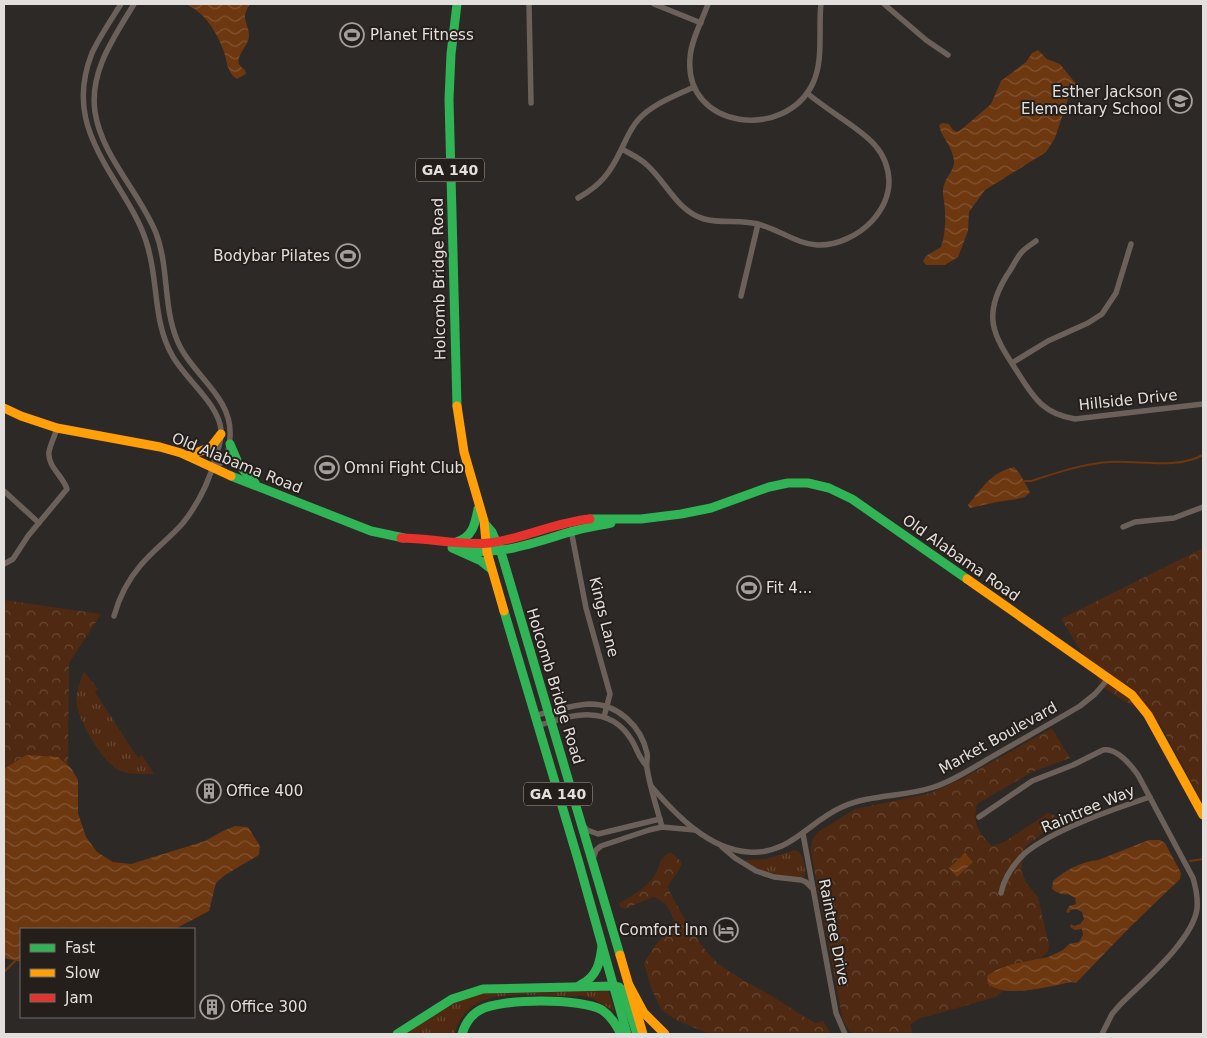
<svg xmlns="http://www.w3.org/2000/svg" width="1207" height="1038" font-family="'DejaVu Sans',sans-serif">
  <defs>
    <pattern id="grass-tufts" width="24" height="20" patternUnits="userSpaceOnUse" patternTransform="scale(1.25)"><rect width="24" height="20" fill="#4f2911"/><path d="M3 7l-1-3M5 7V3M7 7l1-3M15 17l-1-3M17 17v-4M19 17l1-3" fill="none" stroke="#684833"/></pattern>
    <pattern id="forest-crowns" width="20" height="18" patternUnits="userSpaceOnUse" patternTransform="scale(1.25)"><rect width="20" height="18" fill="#4f2911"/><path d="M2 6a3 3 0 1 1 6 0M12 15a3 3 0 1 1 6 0" fill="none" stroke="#684833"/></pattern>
    <pattern id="water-waves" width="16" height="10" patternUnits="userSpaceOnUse" patternTransform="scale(1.25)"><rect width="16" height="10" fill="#6d3710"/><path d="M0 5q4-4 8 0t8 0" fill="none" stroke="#825432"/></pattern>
  </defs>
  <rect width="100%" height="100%" fill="#2d2927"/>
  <g fill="url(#grass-tufts)">
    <path d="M84,672L98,689L95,692L138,758L142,755L154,774C143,774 132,775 123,772C104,766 81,725 77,706C75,695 79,682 84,672Z"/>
    <path d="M795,850C804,853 805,865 805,874L803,877C781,879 763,872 744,862L746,860L766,859Z"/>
    <path d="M608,991L614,1010H612L594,999L582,996C566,996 549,996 532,995C496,995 467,995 454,1034H402L447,1004L477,994Z"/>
  </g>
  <g fill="url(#forest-crowns)">
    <path d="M1203,548V804L1159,722L1104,688L1061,619Z"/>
    <path d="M4,600L101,614L69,663L68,771L4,786Z"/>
    <path d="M1052,728L1070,758L1032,772L977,804C973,825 977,831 992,846L1004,842L1048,813L1058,817L1052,826L1025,847L1021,870L1027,884L1038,897L1049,945L1048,952L996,997L918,1019L910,1025L913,1034H852L843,1021L811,852C811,843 812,838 818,832L855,809L931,793L965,777Z"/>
    <path d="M670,852L682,862C680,873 670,878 668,888C679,910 700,949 720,965C736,977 753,985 770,995C786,1004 799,1015 816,1023L823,1021L831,1034H710L678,1021L661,1010L652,990L644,964C652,949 660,937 674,926C674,913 666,901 653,897L625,909L620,907L619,903C629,898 645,888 652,879C661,869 656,861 670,852Z"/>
  </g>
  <g fill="url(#water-waves)">
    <path d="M186,4H250C240,19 248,21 249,35C250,47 228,60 245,70L246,74L237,79C227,73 227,61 224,52C217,32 205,13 186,4Z"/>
    <path d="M1038,50L1047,59L1060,64L1076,84L1068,99L1055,138L1046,152L985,190L969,212L968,231L958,257L945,265H926L923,261L926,256L941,247C946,232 946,216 944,201C943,195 942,191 944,185C946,177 955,169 954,161C953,147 941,137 939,125L943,123L949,124L953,130L957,132L962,129L991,104L1001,81L1026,62L1032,53Z"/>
    <path d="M1014,467L1020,474L1030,492L1025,497L1017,499L997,502L970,508L968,505C983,487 990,473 1014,467Z"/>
    <path d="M26,755L58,757L71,768L78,780V813L86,837L97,852L113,862L131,864L205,841L223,831L235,826L248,827L260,846L259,855L225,875L216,883L209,911L175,929H21V962L4,958V769Z"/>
    <path d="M1149,840H1160L1165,843L1181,873L1180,879L1131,926L1076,983L1072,982C1050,986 1007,999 988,984L987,976L996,970L1013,964L1048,957L1063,950L1069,944L1079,942L1083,935L1082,929L1075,930L1070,927L1071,924L1074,926L1080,924L1084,919L1082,912L1076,909L1070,910L1069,913L1066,912L1069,906L1076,904L1075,898L1068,894C1062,895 1057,893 1052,889L1053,881C1065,870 1083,861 1098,860Z"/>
    <path d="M965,853L973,862L957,877L949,868Z"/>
  </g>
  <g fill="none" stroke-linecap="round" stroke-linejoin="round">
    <g stroke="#6d3710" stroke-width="2">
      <path d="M1025,481H1031C1056,473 1082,464 1109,462C1140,460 1174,470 1203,455"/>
      <path d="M1190,861L1203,859"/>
      <path d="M4,972L15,961"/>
    </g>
    <g stroke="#6c605a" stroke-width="5.5">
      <path d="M134,4C115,36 89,71 95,112C102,157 139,191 156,233C169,267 163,306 177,340C191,375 233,396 230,437C229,452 226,460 214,469"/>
      <path d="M529,4L531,103"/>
      <path d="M654,4L701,23"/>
      <path d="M708,4C702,21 691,40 690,58C684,130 786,141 813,83C824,59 818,29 821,4"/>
      <path d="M884,4L926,40L948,55"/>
      <path d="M622,149C630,154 640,158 647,165C667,183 677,211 704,219C722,224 742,219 761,225C780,230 797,244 817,245C837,246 859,235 872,221C882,210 889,196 889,181C888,150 867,136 844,120C831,111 819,103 807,93"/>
      <path d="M578,198C601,185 610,173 621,150C626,140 630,129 638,120C652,104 675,96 694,87"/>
      <path d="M1036,241C1032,244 1025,248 1021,253C1016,259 1012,268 1007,275C980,319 995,337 1020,376C1035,400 1045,414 1075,419L1203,404"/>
      <path d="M741,296L758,224"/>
      <path d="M1012,363L1048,341L1088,323L1102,314L1116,293L1131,244"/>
      <path d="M4,491L39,523"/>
      <path d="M1123,527L1135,522L1174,518L1203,507"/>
      <path d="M571,530L586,608L610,694L604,717"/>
      <path d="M4,564L13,559L28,536L67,489C63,476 47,466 49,452C50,445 55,436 57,428"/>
      <path d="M114,616C119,598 128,580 140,566C153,550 170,538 183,523C198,504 209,482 215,459C218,449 222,441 221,430C219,404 184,378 172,355C152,320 159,278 146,241C139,219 125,198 113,178C87,136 73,101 92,53C100,36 111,20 121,4"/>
      <path d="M534,716C552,711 571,705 590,704C618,704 641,726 647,753C648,758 646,763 647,768C650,788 657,808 662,827"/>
      <path d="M537,726C569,716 608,702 631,739C637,748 638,757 646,765"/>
      <path d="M651,786C675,814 709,850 749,852C790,855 808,822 842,807C871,794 905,797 934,787C953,781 971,769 988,759C1019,741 1050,724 1080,706L1095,694L1109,678"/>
      <path d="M979,817L1032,781L1073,765L1103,750C1116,747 1131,765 1138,775L1193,878C1196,888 1198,898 1197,909C1192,942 1141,983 1118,1007L1112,1014L1102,1034"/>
      <path d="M582,824L587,830L598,834L660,819"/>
      <path d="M803,834L836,1013L845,1034"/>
      <path d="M722,847L735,858L756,871L774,877L801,880L806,882L813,889"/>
      <path d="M593,859L596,850L601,846L649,830L662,827L695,830"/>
      <path d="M1001,893C1004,878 1013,865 1024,854C1052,830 1114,809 1150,797"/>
    </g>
    <g stroke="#30b455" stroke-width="9">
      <path d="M457,4L451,54L449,99L457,406"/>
      <path d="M230,444L239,465L255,483"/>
      <path d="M231,476L371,531L404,538"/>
      <path d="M590,519H641L681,514L711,508L769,487L788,483H808L829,488L852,499L967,579"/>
      <path d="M485,524L492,532L501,552L620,955"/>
      <path d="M456,542C473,537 475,524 478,509"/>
      <path d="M452,548L481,561L491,569"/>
      <path d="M461,550C500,556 533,543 570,532C583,528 597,526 611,523"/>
      <path d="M504,611L579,863L627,1034"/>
      <path d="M580,985C597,977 600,963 602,946"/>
      <path d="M397,1034L452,999L483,989L613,986L619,987L623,991L637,1034"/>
      <path d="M462,1034C465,1024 471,1015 480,1010C501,998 581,998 602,1010C611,1016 616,1025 621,1034"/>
    </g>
    <g stroke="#ff9f0a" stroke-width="9">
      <path d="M457,406L464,452L484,521L487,552L504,611"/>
      <path d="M4,408L21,416L57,428L160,447L181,453L231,476"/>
      <path d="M188,456L211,447L221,434"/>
      <path d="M967,579L1132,695L1148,715L1203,815"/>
      <path d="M620,955L643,1034"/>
      <path d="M629,985L644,1013L665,1034"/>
    </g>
    <path stroke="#e5322d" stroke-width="9" d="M401,538C430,538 460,546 489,543C524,539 555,522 590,519"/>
  </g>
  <defs>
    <g id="stadium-ring" transform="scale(1.25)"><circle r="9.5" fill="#251f1b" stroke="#a39f9d" stroke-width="1.5"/><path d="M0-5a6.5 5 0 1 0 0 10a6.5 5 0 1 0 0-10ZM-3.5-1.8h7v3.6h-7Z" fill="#a39f9d"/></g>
    <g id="school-ring" transform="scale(1.25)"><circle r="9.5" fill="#251f1b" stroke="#a39f9d" stroke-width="1.5"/><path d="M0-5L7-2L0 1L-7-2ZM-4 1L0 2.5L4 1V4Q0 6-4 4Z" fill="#a39f9d"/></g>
    <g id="building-ring" transform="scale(1.25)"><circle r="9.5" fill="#251f1b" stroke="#a39f9d" stroke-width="1.5"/><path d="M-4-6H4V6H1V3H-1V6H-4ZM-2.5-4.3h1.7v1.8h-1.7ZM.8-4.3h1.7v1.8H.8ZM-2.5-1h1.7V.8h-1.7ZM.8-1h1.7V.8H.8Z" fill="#a39f9d"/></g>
    <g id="hotel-ring" transform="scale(1.25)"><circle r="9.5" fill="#251f1b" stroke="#a39f9d" stroke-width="1.5"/><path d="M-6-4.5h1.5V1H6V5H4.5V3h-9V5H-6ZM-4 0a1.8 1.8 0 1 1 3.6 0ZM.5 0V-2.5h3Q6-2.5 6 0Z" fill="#a39f9d"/></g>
  </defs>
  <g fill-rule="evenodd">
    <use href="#stadium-ring" x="352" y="35"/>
    <use href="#school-ring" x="1180" y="101"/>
    <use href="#stadium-ring" x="348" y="256"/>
    <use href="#stadium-ring" x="327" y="468"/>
    <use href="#stadium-ring" x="749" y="588"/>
    <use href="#building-ring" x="209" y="791"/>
    <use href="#hotel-ring" x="726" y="930"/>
    <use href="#building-ring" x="212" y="1007"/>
  </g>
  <g text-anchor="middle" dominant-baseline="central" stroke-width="4" stroke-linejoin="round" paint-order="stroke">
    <g fill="#251f1b" stroke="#aaa5a2" stroke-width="1">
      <rect x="416" y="158.5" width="68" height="23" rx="4"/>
      <rect x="524" y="782.5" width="68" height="23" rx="4"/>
    </g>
    <g font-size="14" font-weight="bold" fill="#e3dfdc">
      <text x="450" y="170">GA 140</text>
      <text x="558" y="794">GA 140</text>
    </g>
    <g font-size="15" fill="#e3dfdc" stroke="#251f1b" text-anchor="start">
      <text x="370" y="35">Planet Fitness</text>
      <text x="1162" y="92" text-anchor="end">Esther Jackson<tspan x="1162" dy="17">Elementary School</tspan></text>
      <text x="330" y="256" text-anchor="end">Bodybar Pilates</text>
      <text x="344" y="468">Omni Fight Club</text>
      <text x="766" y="588">Fit 4...</text>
      <text x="226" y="791">Office 400</text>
      <text x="708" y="930" text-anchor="end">Comfort Inn</text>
      <text x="230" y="1007">Office 300</text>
    </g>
    <g font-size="15" fill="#e3dfdc" stroke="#251f1b">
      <text transform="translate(439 279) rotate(-91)">Holcomb Bridge Road</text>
      <text transform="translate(1128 400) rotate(-6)">Hillside Drive</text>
      <text transform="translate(237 463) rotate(22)">Old Alabama Road</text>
      <text transform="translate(961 558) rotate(35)">Old Alabama Road</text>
      <text transform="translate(604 617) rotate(76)">Kings Lane</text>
      <text transform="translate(555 686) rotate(73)">Holcomb Bridge Road</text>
      <text transform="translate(998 738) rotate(-29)">Market Boulevard</text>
      <text transform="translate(1088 809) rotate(-23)">Raintree Way</text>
      <text transform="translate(834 932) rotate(79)">Raintree Drive</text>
    </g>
  </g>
  <rect width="1207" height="1038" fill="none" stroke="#e3dfdc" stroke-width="10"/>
  <rect x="20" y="928" width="175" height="90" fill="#251f1b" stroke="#716c68"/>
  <rect x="30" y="944" width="25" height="8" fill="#30b455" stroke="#716c68"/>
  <text x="65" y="953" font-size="15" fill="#e3dfdc">Fast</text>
  <rect x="30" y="969" width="25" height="8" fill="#ff9f0a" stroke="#716c68"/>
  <text x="65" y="978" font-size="15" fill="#e3dfdc">Slow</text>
  <rect x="30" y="994" width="25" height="8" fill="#e5322d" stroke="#716c68"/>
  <text x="65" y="1003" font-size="15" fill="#e3dfdc">Jam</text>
</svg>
